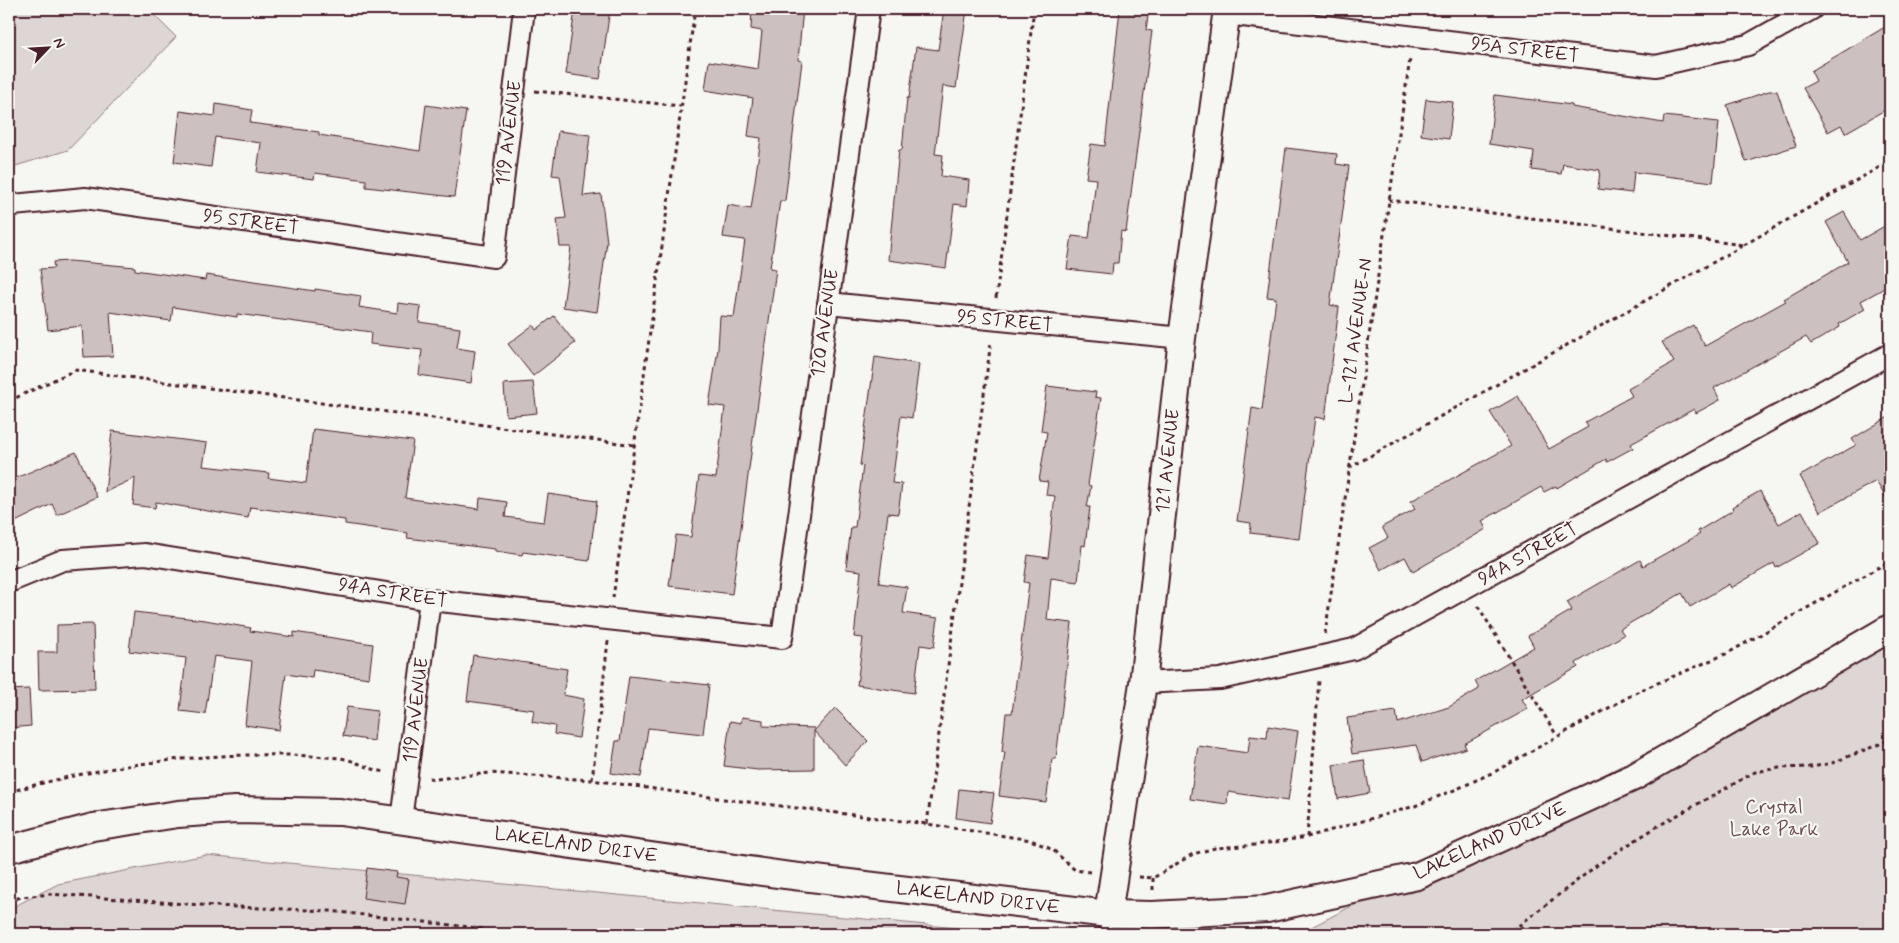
<svg xmlns="http://www.w3.org/2000/svg" width="1899" height="943" font-family="Mynerve,sans-serif">
  <rect width="100%" height="100%" fill="#f6f6f2"/>
  <filter id="ink" filterUnits="userSpaceOnUse"><feTurbulence type="fractalNoise" baseFrequency=".02" numOctaves="2"/><feDisplacementMap in="SourceGraphic" scale="10" xChannelSelector="R" yChannelSelector="G"/><feConvolveMatrix kernelMatrix="1 2 1 2 8 2 1 2 1" color-interpolation-filters="sRGB"/></filter>
  <g filter="url(#ink)">
    <g fill="#ddd6d5" stroke="#947a80">
      <path d="M9,9H148L176,37L68,150L9,168Z"/>
      <path d="M1890,626V934H1298Z"/>
      <path d="M206,855L1019,934H9V909L58,884Z"/>
    </g>
    <g fill="#ccc1c0" stroke="#4a1f2b">
      <path d="M575,9H610L600,79L566,74Z"/>
      <path d="M752,9H803L798,60L802,61L785,201H780L770,268L776,269L732,594L669,586L676,535L691,537L699,476L716,478L725,407L709,405L718,349L720,316L734,317L745,240L723,237L728,205L751,209L761,138L748,136L753,98L705,90L709,61L758,69L762,31L751,29Z"/>
      <path d="M944,9H967L956,88L943,86L935,154L943,155L941,176L969,180L967,206L954,204L946,268L888,260L899,150H902L907,98H909L916,47L938,50Z"/>
      <path d="M1120,9H1149L1146,30L1152,31L1126,232L1121,231L1118,263H1113L1112,274L1067,269L1072,236L1089,238L1096,179L1086,178L1091,144L1105,146Z"/>
      <path d="M1890,24V107L1845,133L1841,125L1828,132L1803,88L1816,81L1811,71Z"/>
      <path d="M1769,91H1777L1796,146L1746,162L1727,105Z"/>
      <path d="M1495,95L1572,105V107L1663,123L1664,116L1719,122L1713,182L1634,172L1632,193L1598,189L1600,170L1563,164L1561,174L1532,170L1534,151L1489,144Z"/>
      <path d="M1426,99L1453,102L1449,139L1421,135Z"/>
      <path d="M216,104L252,110L250,123L319,132V135L420,151L426,105L466,111L454,197L366,187V180L315,173L314,179L257,172L261,143L215,137L211,167L174,162L180,111L215,116Z"/>
      <path d="M558,131L590,135L583,196L601,194L607,242L597,312L563,307L571,247H560L557,219L566,218L560,176L552,175Z"/>
      <path d="M1286,148L1337,154L1336,164L1349,166L1330,305L1339,307L1325,419L1315,417L1299,539L1250,533L1251,523L1237,521L1252,408L1262,410L1276,298L1267,297Z"/>
      <path d="M1844,212L1860,240L1890,223V285L1861,301L1865,309L1839,324L1840,327L1811,344L1806,337L1714,388L1720,400L1696,413L1694,409L1631,444L1633,448L1607,462L1606,459L1557,488L1556,486L1544,492L1541,487L1482,521L1486,529L1413,572L1405,557L1381,570L1369,548L1388,538L1382,527L1415,509L1411,501L1511,446L1490,412L1518,396L1549,449L1588,427L1585,422L1632,396L1628,389L1674,362L1662,342L1693,325L1705,346L1786,301L1784,299L1848,262L1826,222Z"/>
      <path d="M70,261L135,267V270L205,280L206,275L315,291V289L361,296L359,307L397,313L398,303L421,306L419,322L460,328L457,348L475,351L471,383L419,375L422,350L370,344L371,332L237,314V317L173,307L171,321L110,312L113,356L84,357L82,326L48,330L40,269L54,268L53,262Z"/>
      <path d="M554,316L575,343L533,376L508,344L533,325L536,330Z"/>
      <path d="M875,357L919,364L912,418L901,416L892,483L902,484L898,514L888,513L879,583L907,587L903,613L938,618L934,647L920,645L914,693L857,685L863,638L854,637L861,571L846,569L851,527H855L863,466L860,465Z"/>
      <path d="M533,382L537,413L506,416L504,384Z"/>
      <path d="M1047,386L1096,392L1095,397L1101,398L1088,485L1091,486L1087,507H1090L1085,546L1082,545L1078,582L1051,578L1047,620L1072,623L1056,759H1052L1046,802L999,796L1005,752H1002L1006,713H1012L1029,583L1024,582L1028,555L1048,558L1055,496L1046,495L1048,482L1039,481L1047,432L1041,431Z"/>
      <path d="M1890,416V505L1876,481L1820,512L1800,476L1856,445L1852,439Z"/>
      <path d="M313,429L413,441L405,498L479,509L480,498L507,502L505,517L544,522L548,494L597,501L589,561L523,552L522,555L495,551V549L407,538L408,533L345,524V520L250,507L248,518L156,502L155,508L133,505L135,478L105,492L112,431L207,443L203,466L269,473L268,478L306,483Z"/>
      <path d="M76,452L97,497L57,515L52,504L9,525V481Z"/>
      <path d="M1760,491L1779,524L1802,511L1820,543L1776,568L1774,563L1731,588L1729,584L1690,607L1682,593L1620,629L1624,635L1576,663L1578,667L1522,699L1528,709L1464,744L1466,748L1422,762L1416,745L1352,754L1347,718L1396,711L1398,723L1449,707L1479,689L1475,681L1534,647L1528,636L1572,610L1567,602L1640,560L1643,566L1700,534L1698,531L1733,510L1732,507Z"/>
      <path d="M134,612L205,620L251,628L250,631L294,637V632L373,644L369,678L313,670L312,678L286,674L279,730L245,725L252,661L214,656L205,714L180,711L186,658L129,651Z"/>
      <path d="M93,624L95,689L39,690L38,652H57V625Z"/>
      <path d="M473,655L567,669L563,695L584,699L579,738L554,734L555,726L532,722L534,710L467,701Z"/>
      <path d="M629,676L709,685L703,734L648,728L641,777L611,773L616,741H620Z"/>
      <path d="M29,689L31,726L9,728V690Z"/>
      <path d="M347,707L377,711L374,741L343,736Z"/>
      <path d="M835,708L868,741L845,765L814,731Z"/>
      <path d="M742,717L763,720V726L814,728V769L758,770L724,766L730,721L741,723Z"/>
      <path d="M1268,726L1298,731L1288,801L1228,792L1227,804L1190,799L1198,746L1248,753L1250,736L1267,738Z"/>
      <path d="M1364,760L1370,793L1338,799L1333,765Z"/>
      <path d="M959,789L994,793L990,823L956,818Z"/>
      <path d="M367,868L397,872L396,877L409,879L405,904L363,898Z"/>
    </g>
    <g fill="none" stroke-linecap="round" stroke-linejoin="round">
      <g stroke="#4a1f2b" stroke-width="14">
        <path id="service" d="M1105,934L1108,915"/>
      </g>
      <g stroke="#4a1f2b" stroke-width="24">
        <g id="minor">
          <path d="M1226,14L1656,66L1748,45L1812,9"/>
          <path d="M9,207L13,205L85,198L494,257L524,9"/>
          <path d="M828,303L1182,338"/>
          <path d="M9,582L63,560L145,554L430,600L782,638L869,9"/>
          <path d="M1143,683L1220,679L1354,649L1890,354"/>
          <path d="M401,820L430,600"/>
        </g>
      </g>
      <g stroke="#4a1f2b" stroke-width="30">
        <g id="tertiary">
          <path d="M9,849L93,827L178,814L235,810L340,812L784,875L1108,914L1152,915L1267,909L1417,876L1634,777L1890,628"/>
          <path d="M1108,914L1143,683L1182,338L1227,9"/>
        </g>
      </g>
      <g stroke="#4a1f2b" stroke-width="3" stroke-dasharray="4 4" stroke-linecap="butt">
        <path d="M535,91L681,106"/>
        <path d="M1744,245L1890,161"/>
        <path d="M996,298L1034,9"/>
        <path d="M9,401L75,370L634,445"/>
        <path d="M1349,468L1744,245L1389,200"/>
        <path d="M613,598L695,9"/>
        <path d="M1478,606L1557,736"/>
        <path d="M1325,634L1410,59"/>
        <path d="M429,778L436,779L490,773L592,780L724,799L927,824L1031,840L1053,850L1075,870L1090,872"/>
        <path d="M592,780L608,641"/>
        <path d="M9,792C115,762 228,748 339,758C356,760 369,770 386,772"/>
        <path d="M927,824L991,341"/>
        <path d="M1307,837L1319,680"/>
        <path d="M1139,877L1153,878L1193,854L1215,848L1256,845L1307,837L1415,806L1457,789L1496,771L1639,691L1728,653L1890,561"/>
        <path d="M1153,890V878"/>
        <path d="M9,901L21,897L51,894L214,906L330,911L477,928L505,934"/>
        <path d="M1505,934L1517,927L1596,866L1623,848L1658,826L1755,772L1779,768L1812,767L1832,763L1890,740"/>
      </g>
      <use href="#service" stroke="#f6f6f2" stroke-width="10"/>
      <use href="#minor" stroke="#f6f6f2" stroke-width="20"/>
      <use href="#tertiary" stroke="#f6f6f2" stroke-width="26"/>
    </g>
  </g>
  <g text-anchor="middle" dominant-baseline="central" stroke-width="4.5" stroke-linejoin="round" paint-order="stroke">
    <g font-size="19" fill="#4a1f2b" stroke="#f6f6f2">
      <text transform="translate(1525 50) rotate(7)">95A STREET</text>
      <text transform="translate(509 133) rotate(-83)">119 AVENUE</text>
      <text transform="translate(251 222) rotate(8)">95 STREET</text>
      <text transform="translate(1005 321) rotate(6)">95 STREET</text>
      <text transform="translate(825 323) rotate(-82)">120 AVENUE</text>
      <text transform="translate(1356 331) rotate(-82)">L-121 AVENUE-N</text>
      <text transform="translate(1168 461) rotate(-84)">121 AVENUE</text>
      <text transform="translate(1528 554) rotate(-29)">94A STREET</text>
      <text transform="translate(393 593) rotate(9)">94A STREET</text>
      <text transform="translate(416 710) rotate(-83)">119 AVENUE</text>
      <text transform="translate(1490 841) rotate(-24)">LAKELAND DRIVE</text>
      <text transform="translate(576 845) rotate(8)">LAKELAND DRIVE</text>
      <text transform="translate(978 898) rotate(7)">LAKELAND DRIVE</text>
    </g>
    <g font-size="19" fill="#6f4d56" stroke="#f6f6f2">
      <text x="1774" y="807">Crystal<tspan x="1774" dy="22">Lake Park</tspan></text>
    </g>
  </g>
  <rect width="1899" height="943" fill="none" stroke="#f6f6f2" stroke-width="30"/>
  <rect x="15" y="15" width="1869" height="913" fill="none" stroke="#4a1f2b" stroke-width="2" filter="url(#ink)"/>
  <g transform="translate(48 48) rotate(65)" stroke="#f6f6f2" stroke-width="4" paint-order="stroke">
  <path d="M0-4L9 19L0 12L-9 19Z" fill="#4a1f2b"/>
  <text y="-8" font-size="14" font-weight="bold" text-anchor="middle" fill="#4a1f2b">N</text>
  </g>
</svg>
